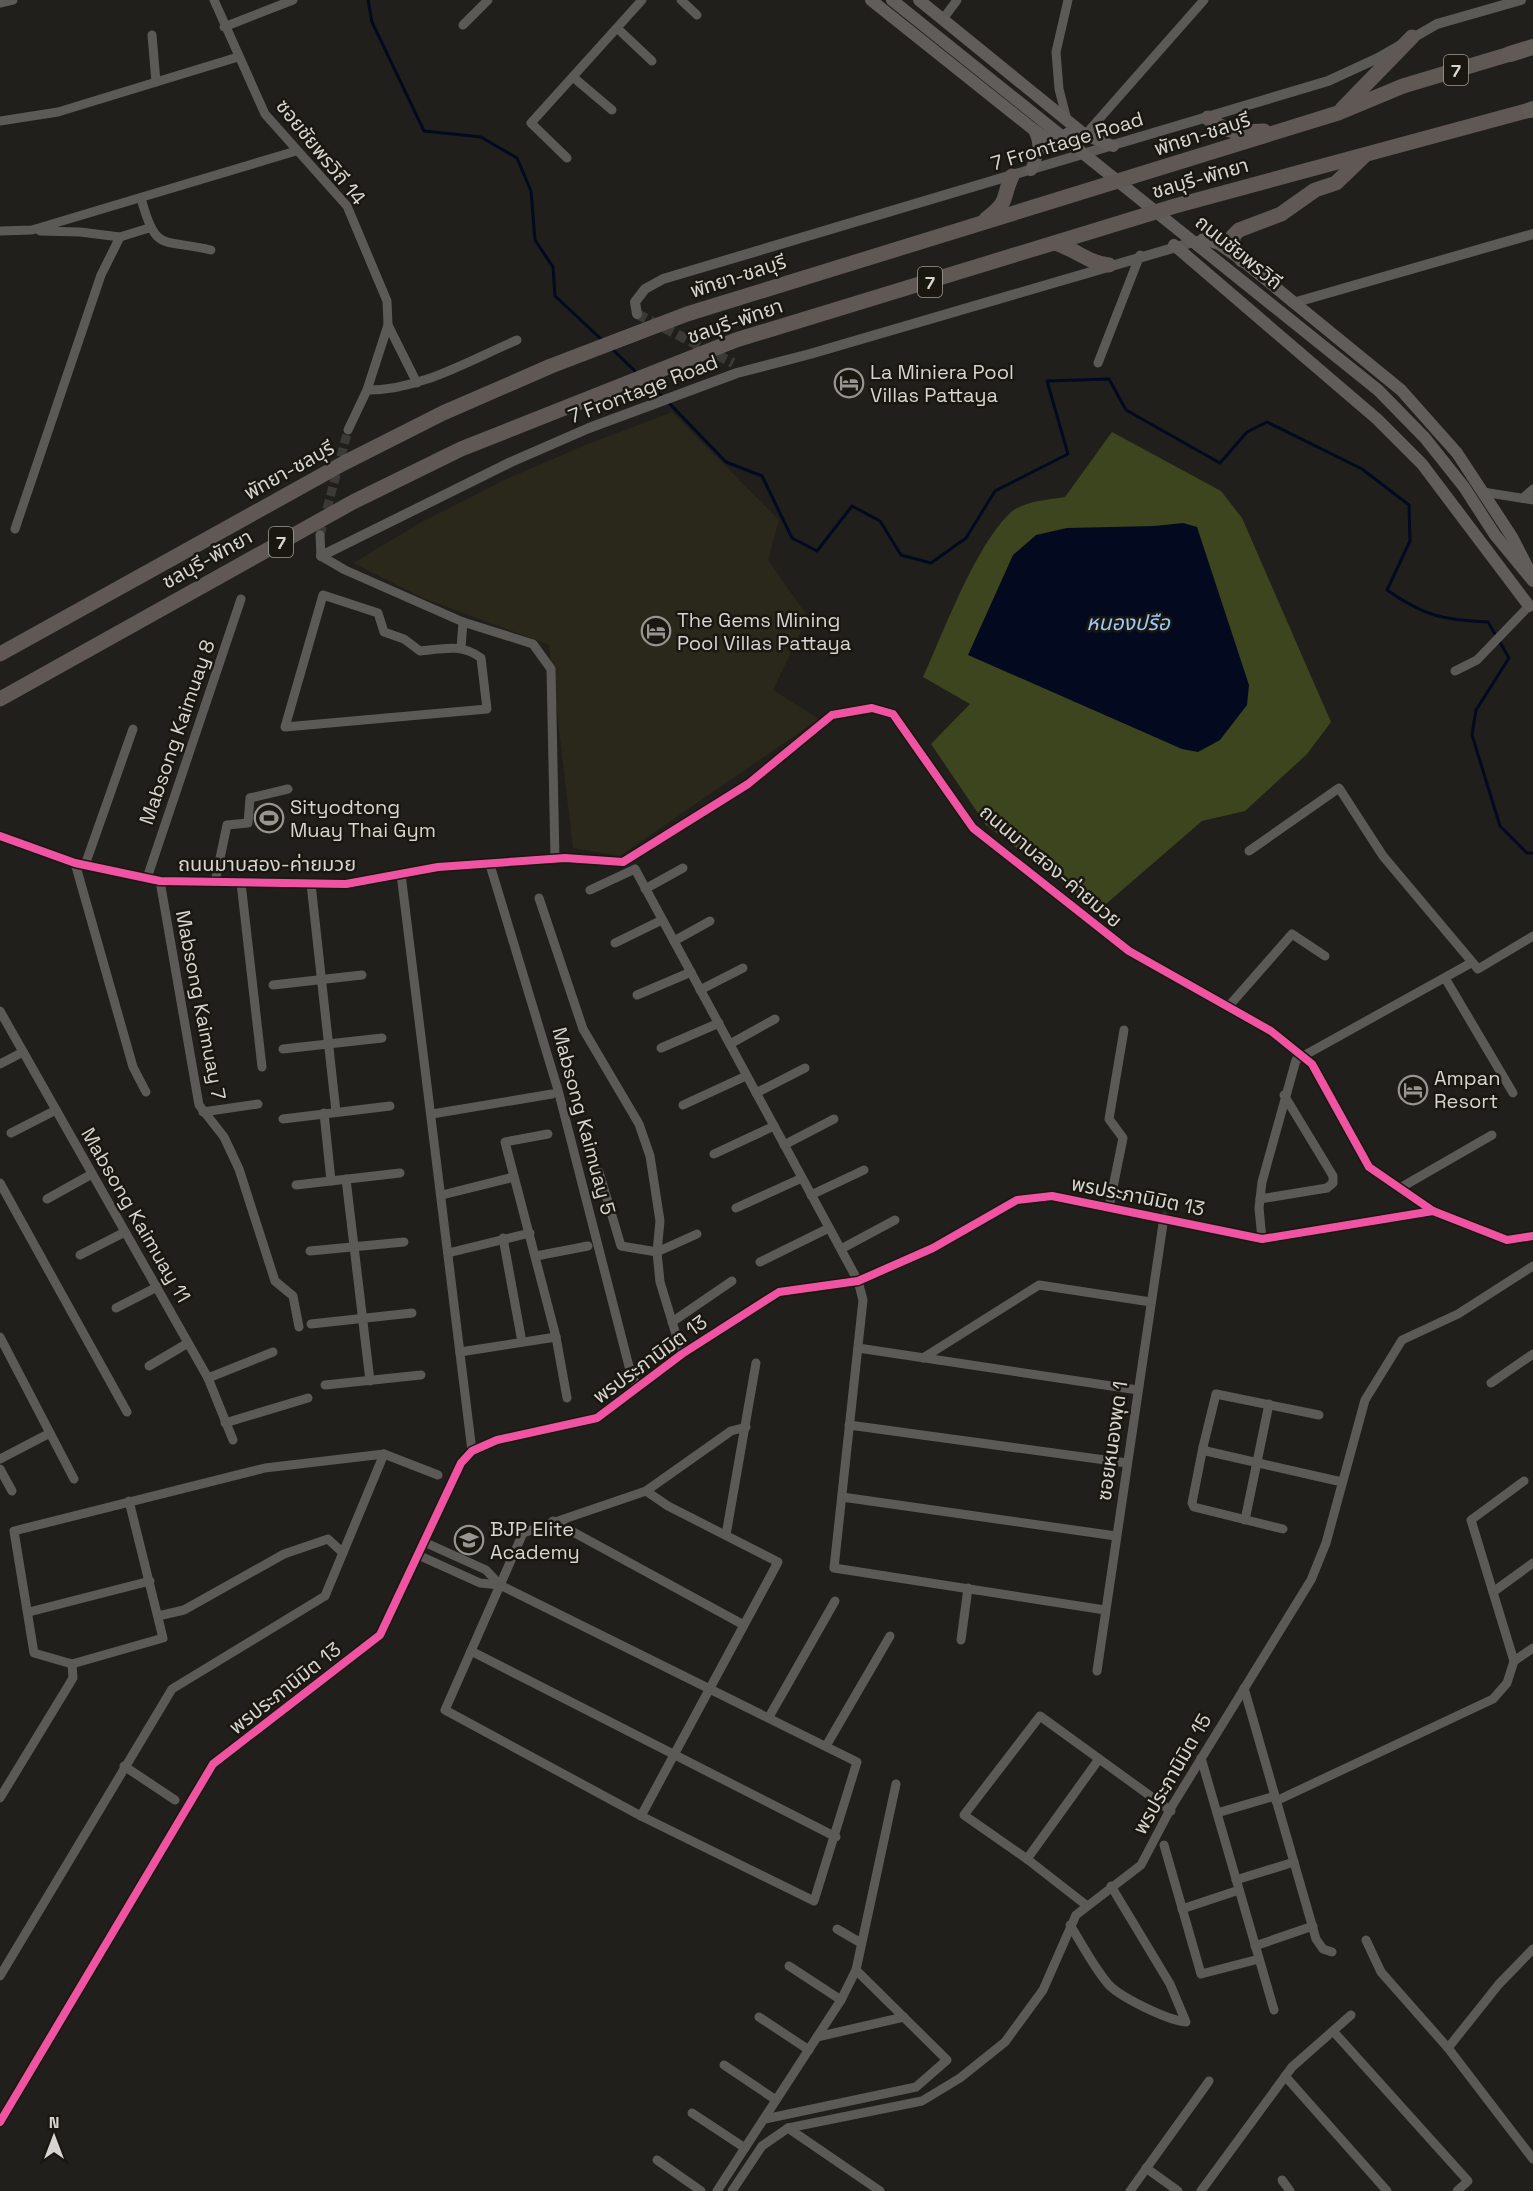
<svg xmlns="http://www.w3.org/2000/svg" width="1533" height="2191" font-family="'Space Grotesk','Noto Sans Thai',sans-serif">
  <rect width="100%" height="100%" fill="#201f1b"/>
  <path fill="#2a271b" d="M672,412L779,520L768,560L808,617L773,690L819,719L620,856L573,848L549,645L423,598L353,563L420,523L506,479L583,446Z"/>
  <path fill="#3d451e" d="M1112,432L1221,491L1242,518L1331,722L1307,754L1245,811L1202,821L1099,910L986,825L931,744L970,704L923,677C944,631 974,549 1009,514C1022,501 1048,500 1065,497Z"/>
  <path fill="#030a20" d="M1183,523L1197,527L1249,685L1247,705L1220,740L1198,752L1182,749L968,655L1013,555L1036,535L1067,528L1154,526Z"/>
  <g fill="none" stroke-linecap="round" stroke-linejoin="round">
    <g stroke="#030a20" stroke-width="3">
      <path d="M368,0L372,22L424,131L481,137L517,158L531,191L535,240L553,267L555,296L602,340"/>
      <path d="M612,349L637,373"/>
      <path d="M647,382L664,398"/>
      <path d="M668,402L726,462L762,476L792,538L817,551L852,506L880,521L901,555L931,563L966,538L995,491L1068,454L1047,381L1109,379L1126,410L1220,463L1247,432L1267,422L1362,469L1409,505L1410,541L1387,590C1424,616 1443,620 1488,622L1509,658L1476,710L1472,735L1500,826L1527,853H1533"/>
    </g>
    <path stroke="#3b3a36" stroke-width="9" stroke-dasharray="9 4.5" stroke-linecap="butt" d="M320,535L348,430"/>
    <path stroke="#3b3a36" stroke-width="10" stroke-dasharray="10 5" stroke-linecap="butt" d="M637,314L733,363"/>
    <g stroke="#5b5a57" stroke-width="9">
      <path d="M214,0L265,114L347,206L387,301L388,325L367,390L348,430"/>
      <path d="M681,0L697,15"/>
      <path d="M0,3L13,0"/>
      <path d="M943,19L957,0"/>
      <path d="M463,25L488,0"/>
      <path d="M224,27L293,0"/>
      <path d="M617,28L652,61"/>
      <path d="M152,35L156,82"/>
      <path d="M573,77L612,110"/>
      <path d="M1067,120L1059,89L1056,52L1068,0"/>
      <path d="M0,121L58,112L238,57"/>
      <path d="M1085,135L1204,0"/>
      <path d="M567,158L531,123L642,0"/>
      <path d="M141,198C156,254 162,238 211,250"/>
      <path d="M0,231L32,230L296,151"/>
      <path d="M40,231L80,232L120,237L149,228"/>
      <path d="M388,325L417,383"/>
      <path d="M1098,363L1140,255"/>
      <path d="M367,390C419,391 470,360 517,340"/>
      <path d="M1483,492L1533,500"/>
      <path d="M1523,498L1533,489"/>
      <path d="M15,529L101,275L120,237"/>
      <path d="M320,535L321,556L345,570L463,622L533,644L551,669L555,859"/>
      <path d="M323,595L378,613L384,632L404,639L420,651C442,649 462,643 481,658L487,709L285,727Z"/>
      <path d="M461,648L463,622"/>
      <path d="M1455,671L1477,660L1529,606"/>
      <path d="M0,836L75,863L160,881L346,884L438,867L565,858L623,862L748,784L832,715L872,708L893,714L973,828L1129,951L1271,1031L1312,1064L1369,1167L1433,1211L1507,1240L1533,1236"/>
      <path d="M1249,851L1339,788L1383,856L1478,969L1533,936"/>
      <path d="M75,863L133,1067L146,1092"/>
      <path d="M85,865L133,729"/>
      <path d="M490,865L558,1090L632,1378L639,1387"/>
      <path d="M401,874L472,1451"/>
      <path d="M147,878L241,599"/>
      <path d="M160,881L199,1105L224,1137L239,1169L275,1281L293,1296L299,1327"/>
      <path d="M215,882L227,825L248,823L250,798L288,789"/>
      <path d="M241,883L262,1067"/>
      <path d="M311,884L336,1112"/>
      <path d="M645,889L683,868"/>
      <path d="M590,890L635,869L858,1281L863,1300L834,1568L1105,1610"/>
      <path d="M539,898L583,1029L639,1124L650,1156L660,1221L657,1252L660,1282L682,1354"/>
      <path d="M674,941L710,921"/>
      <path d="M615,943L662,920"/>
      <path d="M1445,978L1513,1093"/>
      <path d="M273,985L362,975"/>
      <path d="M700,990L743,968"/>
      <path d="M637,995L691,972"/>
      <path d="M1228,1007L1292,934L1325,956"/>
      <path d="M0,1011L208,1378L233,1440"/>
      <path d="M730,1044L775,1019"/>
      <path d="M661,1048L719,1023"/>
      <path d="M283,1049L382,1038"/>
      <path d="M0,1064L23,1052"/>
      <path d="M756,1093L805,1068"/>
      <path d="M683,1105L746,1076"/>
      <path d="M203,1112L258,1104"/>
      <path d="M324,1113L331,1181"/>
      <path d="M432,1114L552,1094"/>
      <path d="M283,1119L390,1106"/>
      <path d="M11,1133L56,1110"/>
      <path d="M548,1134L505,1142L556,1337L567,1398"/>
      <path d="M784,1145L834,1119"/>
      <path d="M714,1154L774,1126"/>
      <path d="M599,1172L621,1246L657,1252L697,1234"/>
      <path d="M346,1179L370,1381"/>
      <path d="M0,1183L127,1412"/>
      <path d="M296,1185L400,1173"/>
      <path d="M1400,1188L1492,1135"/>
      <path d="M442,1195L514,1177"/>
      <path d="M811,1195L864,1170"/>
      <path d="M47,1199L92,1174"/>
      <path d="M1260,1199L1327,1188L1333,1183V1176L1284,1095"/>
      <path d="M1109,1207L1123,1138L1109,1119L1124,1030"/>
      <path d="M736,1208L802,1178"/>
      <path d="M503,1238L522,1342"/>
      <path d="M1262,1239L1259,1208L1262,1182L1296,1060L1471,963"/>
      <path d="M841,1249L895,1220"/>
      <path d="M310,1251L404,1242"/>
      <path d="M448,1253L530,1233"/>
      <path d="M80,1255L125,1232"/>
      <path d="M536,1256L588,1246"/>
      <path d="M760,1262L829,1228"/>
      <path d="M116,1308L157,1287"/>
      <path d="M672,1322L732,1281"/>
      <path d="M311,1324L412,1313"/>
      <path d="M0,1337L74,1479"/>
      <path d="M858,1348L1138,1390"/>
      <path d="M460,1352L556,1337"/>
      <path d="M923,1358L1039,1285L1151,1302"/>
      <path d="M149,1366L188,1343"/>
      <path d="M208,1378L273,1352"/>
      <path d="M1491,1383L1533,1354"/>
      <path d="M325,1385L421,1375"/>
      <path d="M1319,1415L1216,1394L1203,1447L1206,1451L1342,1482"/>
      <path d="M225,1423L308,1398"/>
      <path d="M849,1425L1127,1463"/>
      <path d="M1203,1447L1192,1503L1194,1507L1283,1529"/>
      <path d="M0,1459L50,1433"/>
      <path d="M0,1469L12,1491"/>
      <path d="M842,1497L1116,1536"/>
      <path d="M129,1501L163,1638L72,1664L34,1653L14,1531L265,1468L384,1454L438,1475"/>
      <path d="M1245,1520L1269,1404"/>
      <path d="M553,1521L742,1624"/>
      <path d="M726,1535L756,1363"/>
      <path d="M424,1542L486,1570L500,1585"/>
      <path d="M418,1555L480,1583L500,1585L857,1762L814,1901L641,1816L445,1710L523,1533L646,1491L731,1431L746,1427"/>
      <path d="M1493,1592L1533,1563"/>
      <path d="M29,1612L150,1581"/>
      <path d="M158,1616L184,1610L284,1554L328,1539L343,1553"/>
      <path d="M961,1640L968,1588"/>
      <path d="M471,1651L836,1837"/>
      <path d="M1514,1661L1533,1648"/>
      <path d="M1097,1671L1164,1217"/>
      <path d="M1244,1688L1316,1939L1323,1949L1332,1952"/>
      <path d="M769,1717L835,1601"/>
      <path d="M826,1746L890,1636"/>
      <path d="M1201,1758L1274,2010"/>
      <path d="M124,1766L175,1800"/>
      <path d="M0,1798L73,1678L72,1664"/>
      <path d="M1276,1801L1493,1699L1507,1683L1514,1661L1471,1520L1524,1481"/>
      <path d="M1217,1813L1275,1796"/>
      <path d="M641,1816L778,1562L668,1506L646,1491"/>
      <path d="M1164,1845L1201,1974L1259,1959"/>
      <path d="M1027,1859L1099,1759"/>
      <path d="M1236,1880L1294,1862"/>
      <path d="M1086,1905L1027,1859L964,1815L1040,1716L1171,1811"/>
      <path d="M1182,1909L1239,1890"/>
      <path d="M1070,1925C1082,1944 1094,1968 1109,1985C1122,1998 1167,2020 1186,2022L1170,1984L1111,1886"/>
      <path d="M837,1929L861,1943"/>
      <path d="M1366,1940L1381,1972L1448,2048L1533,2159"/>
      <path d="M1255,1946L1313,1926"/>
      <path d="M789,1966L841,2000"/>
      <path d="M0,1976L172,1689L325,1596L384,1454"/>
      <path d="M759,2017L809,2050"/>
      <path d="M1333,2031L1468,2181L1457,2191"/>
      <path d="M817,2037L904,2017"/>
      <path d="M1448,2048L1499,1984L1533,1949"/>
      <path d="M724,2065L776,2100"/>
      <path d="M1285,2076L1387,2191"/>
      <path d="M692,2113L745,2148"/>
      <path d="M765,2119L916,2087L947,2060L856,1970"/>
      <path d="M0,2122L213,1764L380,1635L461,1463L472,1451L497,1440L597,1418L682,1354L779,1292L858,1281L933,1248L1017,1200L1052,1196L1262,1239L1433,1211"/>
      <path d="M788,2128L880,2191"/>
      <path d="M657,2160L701,2191"/>
      <path d="M1146,2168L1178,2191"/>
      <path d="M1282,2180L1290,2191"/>
      <path d="M717,2191L841,2000L856,1970L896,1784"/>
      <path d="M732,2191L762,2146L788,2128L922,2101L960,2078L1005,2042L1043,1990L1076,1915L1141,1865L1172,1806L1311,1580L1326,1543L1365,1400L1402,1340L1458,1314L1533,1266"/>
      <path d="M1130,2191L1209,2081"/>
      <path d="M1201,2191L1292,2067L1351,2015"/>
    </g>
    <g stroke="#5b5a57" stroke-width="10">
      <path d="M1293,303L1533,234"/>
      <path d="M637,314L635,302L645,289L663,279L1328,81L1378,58L1437,24L1521,0"/>
      <path d="M321,556L511,462L589,428L737,373L810,354L1197,241"/>
    </g>
    <g stroke="#615d5a" stroke-width="12">
      <path d="M871,0L1034,130C1042,146 1038,154 1031,170"/>
      <path d="M892,0L1378,390L1425,438L1464,487L1495,535L1533,581"/>
      <path d="M919,0L1085,135L1113,146"/>
      <path d="M1036,131L1051,142L1061,143L1067,134"/>
      <path d="M1203,239L1219,244L1242,260L1401,390L1457,453L1512,537L1528,568"/>
      <path d="M1174,245L1377,419L1422,464L1529,606"/>
    </g>
    <g stroke="#5f5854" stroke-width="15">
      <path d="M1342,109L1412,37"/>
      <path d="M1208,118C1227,134 1240,132 1264,131"/>
      <path d="M986,219C1011,200 1001,199 1012,176"/>
      <path d="M1055,243C1075,249 1088,263 1109,265"/>
      <path d="M1242,260L1233,245V236L1239,230L1281,214L1315,190L1336,183L1364,156"/>
      <path d="M0,654L344,463L443,413L551,366L687,314L1338,113L1403,86L1510,54"/>
      <path d="M0,699L353,502L461,449L736,340L1175,206L1530,110"/>
    </g>
    <g stroke="#625a56" stroke-width="16">
      <path d="M1510,54L1533,47"/>
      <path d="M1530,110L1533,109"/>
    </g>
    <g stroke="#191710" stroke-width="11">
      <g id="cycleway">
        <path d="M0,836L75,863L160,881L346,884L438,867L565,858L623,862L748,784L832,715L872,708L893,714L973,828L1129,951L1271,1031L1312,1064L1369,1167L1433,1211L1507,1240L1533,1236"/>
        <path d="M0,2122L213,1764L380,1635L461,1463L472,1451L497,1440L597,1418L682,1354L779,1292L858,1281L933,1248L1017,1200L1052,1196L1262,1239L1433,1211"/>
      </g>
    </g>
    <use href="#cycleway" stroke="#f153a3" stroke-width="8"/>
  </g>
  <defs>
    <g id="hotel-ring" transform="scale(1.5)"><circle r="9.5" fill="#191710" stroke="#979591" stroke-width="1.5"/><path d="M-6-4.5h1.5V1H6V5H4.5V3h-9V5H-6ZM-4 0a1.8 1.8 0 1 1 3.6 0ZM.5 0V-2.5h3Q6-2.5 6 0Z" fill="#979591"/></g>
    <g id="stadium-ring" transform="scale(1.5)"><circle r="9.5" fill="#191710" stroke="#979591" stroke-width="1.5"/><path d="M0-5a6.5 5 0 1 0 0 10a6.5 5 0 1 0 0-10ZM-3.5-1.8h7v3.6h-7Z" fill="#979591"/></g>
    <g id="school-ring" transform="scale(1.5)"><circle r="9.5" fill="#191710" stroke="#979591" stroke-width="1.5"/><path d="M0-5L7-2L0 1L-7-2ZM-4 1L0 2.5L4 1V4Q0 6-4 4Z" fill="#979591"/></g>
  </defs>
  <g fill-rule="evenodd">
    <use href="#hotel-ring" x="849" y="383"/>
    <use href="#hotel-ring" x="656" y="631"/>
    <use href="#stadium-ring" x="269" y="818"/>
    <use href="#hotel-ring" x="1413" y="1090"/>
    <use href="#school-ring" x="469" y="1540"/>
  </g>
  <g text-anchor="middle" dominant-baseline="central" stroke-width="5" stroke-linejoin="round" paint-order="stroke">
    <g fill="#191710" stroke="#9e9c97" stroke-width="1.5">
      <rect x="1444" y="55" width="24" height="30" rx="4.5"/>
      <rect x="918" y="267" width="24" height="30" rx="4.5"/>
      <rect x="269" y="527" width="24" height="30" rx="4.5"/>
    </g>
    <g font-size="18" font-weight="bold" fill="#d7d5d1">
      <text x="1456" y="70">7</text>
      <text x="930" y="282">7</text>
      <text x="281" y="542">7</text>
    </g>
    <g font-size="20" fill="#d7d5d1" stroke="#191710">
      <text transform="translate(1202 134) rotate(-18)">พัทยา-ชลบุรี</text>
      <text transform="translate(1067 141) rotate(-17)">7 Frontage Road</text>
      <text transform="translate(321 152) rotate(51)">ซอยชัยพรวิถี 14</text>
      <text transform="translate(1200 178) rotate(-16)">ชลบุรี-พัทยา</text>
      <text transform="translate(1239 252) rotate(39)">ถนนชัยพรวิถี</text>
      <text transform="translate(738 276) rotate(-18)">พัทยา-ชลบุรี</text>
      <text transform="translate(735 321) rotate(-19)">ชลบุรี-พัทยา</text>
      <text transform="translate(643 389) rotate(-21)">7 Frontage Road</text>
      <text transform="translate(289 470) rotate(-29)">พัทยา-ชลบุรี</text>
      <text transform="translate(207 559) rotate(-29)">ชลบุรี-พัทยา</text>
      <text transform="translate(177 732) rotate(-71)">Mabsong Kaimuay 8</text>
      <text x="267" y="864">ถนนมาบสอง-ค่ายมวย</text>
      <text transform="translate(1051 866) rotate(40)">ถนนมาบสอง-ค่ายมวย</text>
      <text transform="translate(201 1005) rotate(79)">Mabsong Kaimuay 7</text>
      <text transform="translate(584 1121) rotate(75)">Mabsong Kaimuay 5</text>
      <text transform="translate(1138 1196) rotate(11)">พรประภานิมิต 13</text>
      <text transform="translate(136 1215) rotate(60)">Mabsong Kaimuay 11</text>
      <text transform="translate(650 1359) rotate(-36)">พรประภานิมิต 13</text>
      <text transform="translate(1112 1441) rotate(-82)">ซอยหนองพุด 1</text>
      <text transform="translate(285 1688) rotate(-38)">พรประภานิมิต 13</text>
      <text transform="translate(1172 1774) rotate(-60)">พรประภานิมิต 15</text>
    </g>
    <g font-size="20" fill="#d7d5d1" stroke="#191710" text-anchor="start">
      <text x="870" y="372">La Miniera Pool<tspan x="870" dy="23">Villas Pattaya</tspan></text>
      <text x="677" y="620">The Gems Mining<tspan x="677" dy="23">Pool Villas Pattaya</tspan></text>
      <text x="290" y="807">Sityodtong<tspan x="290" dy="23">Muay Thai Gym</tspan></text>
      <text x="1434" y="1078">Ampan<tspan x="1434" dy="23">Resort</tspan></text>
      <text x="490" y="1529">BJP Elite<tspan x="490" dy="23">Academy</tspan></text>
    </g>
    <g font-size="21" font-style="italic" fill="#9bc9fb" stroke="#191710">
      <text x="1128" y="622">หนองปรือ</text>
    </g>
  </g>
  <g transform="translate(54 2137)" stroke="#191710" stroke-width="4.5" paint-order="stroke">
  <path d="M0-4.5L10 22L0 15L-10 22Z" fill="#d7d5d1"/>
  <text y="-9" font-size="16" font-weight="bold" text-anchor="middle" fill="#d7d5d1">N</text>
  </g>
</svg>
